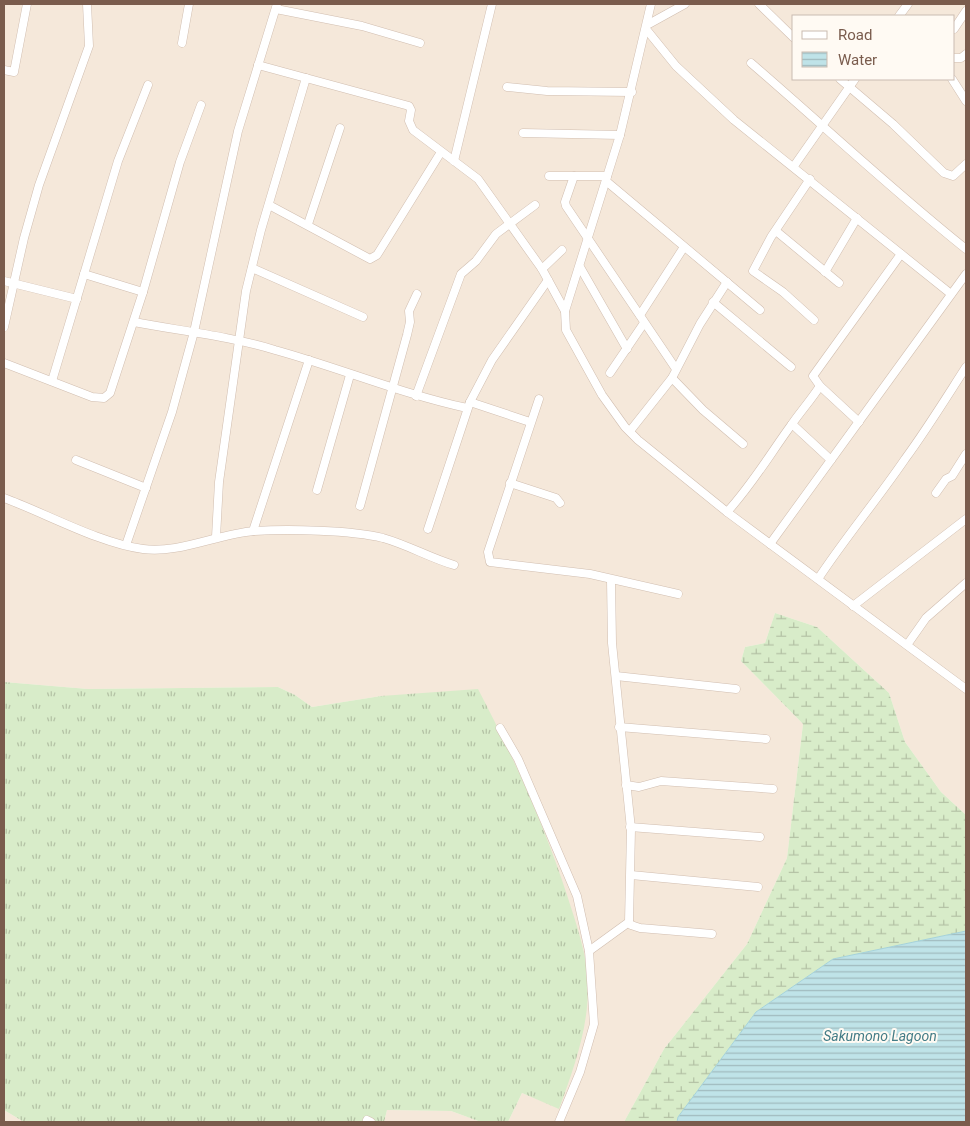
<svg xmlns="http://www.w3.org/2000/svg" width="970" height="1126" font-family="Roboto,sans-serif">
  <defs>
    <pattern id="grass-tufts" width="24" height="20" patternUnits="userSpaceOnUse" patternTransform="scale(1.25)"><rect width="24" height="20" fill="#d8ecc9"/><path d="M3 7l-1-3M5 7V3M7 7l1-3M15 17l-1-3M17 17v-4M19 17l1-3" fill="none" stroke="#b4c2a5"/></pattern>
    <pattern id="wetland-marsh" width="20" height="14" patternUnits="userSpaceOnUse" patternTransform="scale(1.25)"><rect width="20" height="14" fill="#d8ecc9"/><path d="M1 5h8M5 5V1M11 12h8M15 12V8" fill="none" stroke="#b4c2a5"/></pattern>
    <pattern id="water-rules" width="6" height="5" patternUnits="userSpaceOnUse" patternTransform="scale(1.25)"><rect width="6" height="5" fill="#bfe3e8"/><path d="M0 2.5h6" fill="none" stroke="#a0bbbe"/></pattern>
  </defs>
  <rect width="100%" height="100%" fill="#fdf6ec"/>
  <g fill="#f5e8da" fill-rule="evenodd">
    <path d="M4,4H966V815L941,792L905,742L889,693L817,627L775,613L765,643L745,647L741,661L803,724L787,858L747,944L664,1049L624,1122H508L522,1093L559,1108L381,696L312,707L295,695L278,687L88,689L4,682ZM794,16H954V79H794Z"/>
    <path d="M4,1110L24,1122H4Z"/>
    <path d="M387,1110L451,1111L481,1122H384Z"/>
  </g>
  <path fill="url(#grass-tufts)" d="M4,682L88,689L278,687L295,695L312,707L381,696L478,689C513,756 544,824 567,895C576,923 587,954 588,983C589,1027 574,1068 559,1109L522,1093L508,1122H481L451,1111L387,1110L384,1122H24L4,1110Z"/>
  <path fill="url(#wetland-marsh)" d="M775,613L817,627L889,693L905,742L941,792L966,815V931L833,959L756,1012L678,1117L677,1122H624L664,1049L747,944L787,858L803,724L741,661L745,647L765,643Z"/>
  <path fill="url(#water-rules)" stroke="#a5d3da" d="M966,931V1122H677L678,1117L756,1012L833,959Z"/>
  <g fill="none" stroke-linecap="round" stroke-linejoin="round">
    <g stroke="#d1beb0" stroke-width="9">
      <g id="minor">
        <path d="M651,4L620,135L565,311L566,330L602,395L625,427L638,440L727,512L966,689"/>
        <path d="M759,4L794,38"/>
        <path d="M276,9L362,26L420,43"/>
        <path d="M899,16L908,4"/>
        <path d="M647,25L685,4"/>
        <path d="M646,29L676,66L734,120L951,294"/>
        <path d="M954,29L966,11"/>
        <path d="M182,43L189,4"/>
        <path d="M954,58H961L966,54"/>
        <path d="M751,63C823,125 892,190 966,249"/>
        <path d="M258,65L409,106L411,110L409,121L413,130L478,179L542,269L565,311"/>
        <path d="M4,70L14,72L27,4"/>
        <path d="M840,79L893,124L944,173L953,176L966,164"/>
        <path d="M952,79L966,101"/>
        <path d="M507,87L547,91L632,92"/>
        <path d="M523,133L620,135"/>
        <path d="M454,161L492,4"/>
        <path d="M794,166L855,79"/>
        <path d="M549,176H607"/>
        <path d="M574,176L565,202L566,206L676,369"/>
        <path d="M810,179L771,237L753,271L783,292L814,320"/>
        <path d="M606,181L760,310"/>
        <path d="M269,205L370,259L377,255L441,152"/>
        <path d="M308,224L340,128"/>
        <path d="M776,231L839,283"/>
        <path d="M580,267L627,349"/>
        <path d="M252,268L363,317"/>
        <path d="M542,269L562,250"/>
        <path d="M825,272L857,218"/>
        <path d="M84,274L143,292"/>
        <path d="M4,281L77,299"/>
        <path d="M713,302L791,367"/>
        <path d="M640,315L684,247"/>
        <path d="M134,322C181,331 229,336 275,350C340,368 402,394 467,408"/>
        <path d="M4,327L24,238L39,185L89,46L87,4"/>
        <path d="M4,363L92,397L104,398L110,393L143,292L180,162L201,105"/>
        <path d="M610,373L644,323"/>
        <path d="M672,378L703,410L743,444"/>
        <path d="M52,381L118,161L148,85"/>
        <path d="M820,386L859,422"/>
        <path d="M416,396L461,274L476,261L496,234L535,205"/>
        <path d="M539,399L488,552L490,562L590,574L678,594"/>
        <path d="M470,402L530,422"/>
        <path d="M792,424L831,460"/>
        <path d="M630,431L672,378L700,324L727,282"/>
        <path d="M76,460L146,488"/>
        <path d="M510,483L556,498L560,503"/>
        <path d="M317,490L350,375"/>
        <path d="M936,493L946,479L952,476L966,454"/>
        <path d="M4,498C45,513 101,544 143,549C178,554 218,534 254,531C288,529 351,530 383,538C408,545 430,558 454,565"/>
        <path d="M360,506L407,335L410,322L409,311L417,294"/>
        <path d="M727,512C752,485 770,454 792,424C801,411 811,400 820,386L813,376L901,254"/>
        <path d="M428,529L470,402L492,360L548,280"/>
        <path d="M253,531L309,360"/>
        <path d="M216,537L219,482L246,291L261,230L306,78"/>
        <path d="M770,544L966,274"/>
        <path d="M126,545L172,412L194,332L238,131L277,4"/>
        <path d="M818,579C845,538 877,500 905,459C927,429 946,398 966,367"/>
        <path d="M853,606L966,519"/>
        <path d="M907,645L926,618L966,583"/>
        <path d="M616,676L736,689"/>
        <path d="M619,727L766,739"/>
        <path d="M500,728L518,759L577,896L589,951L594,1024L580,1072L559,1122"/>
        <path d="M626,785L639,787L661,781L773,789"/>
        <path d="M630,827L760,837"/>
        <path d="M631,875L758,887"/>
        <path d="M629,922L631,925L640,928L712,934"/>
        <path d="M589,951L629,922L631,829L612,643L611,580"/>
        <path d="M367,1120L371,1122"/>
      </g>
    </g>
    <use href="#minor" stroke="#fff" stroke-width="8"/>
  </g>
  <g text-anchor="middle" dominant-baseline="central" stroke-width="4" stroke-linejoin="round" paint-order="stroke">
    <g font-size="14" font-style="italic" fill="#437c86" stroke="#fffaf3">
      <text x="880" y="1036">Sakumono Lagoon</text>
    </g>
  </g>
  <rect width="970" height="1126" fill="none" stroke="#7a5c4d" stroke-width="10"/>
  <rect x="792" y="15" width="162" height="65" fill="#fffaf3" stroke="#cabbb1"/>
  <rect x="802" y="31" width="25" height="8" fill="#ffffff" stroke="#cabbb1"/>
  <text x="838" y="40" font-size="15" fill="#7a5c4d">Road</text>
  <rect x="802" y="52" width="25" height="15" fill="url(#water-rules)" stroke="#cabbb1"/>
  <text x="838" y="65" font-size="15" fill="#7a5c4d">Water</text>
</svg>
